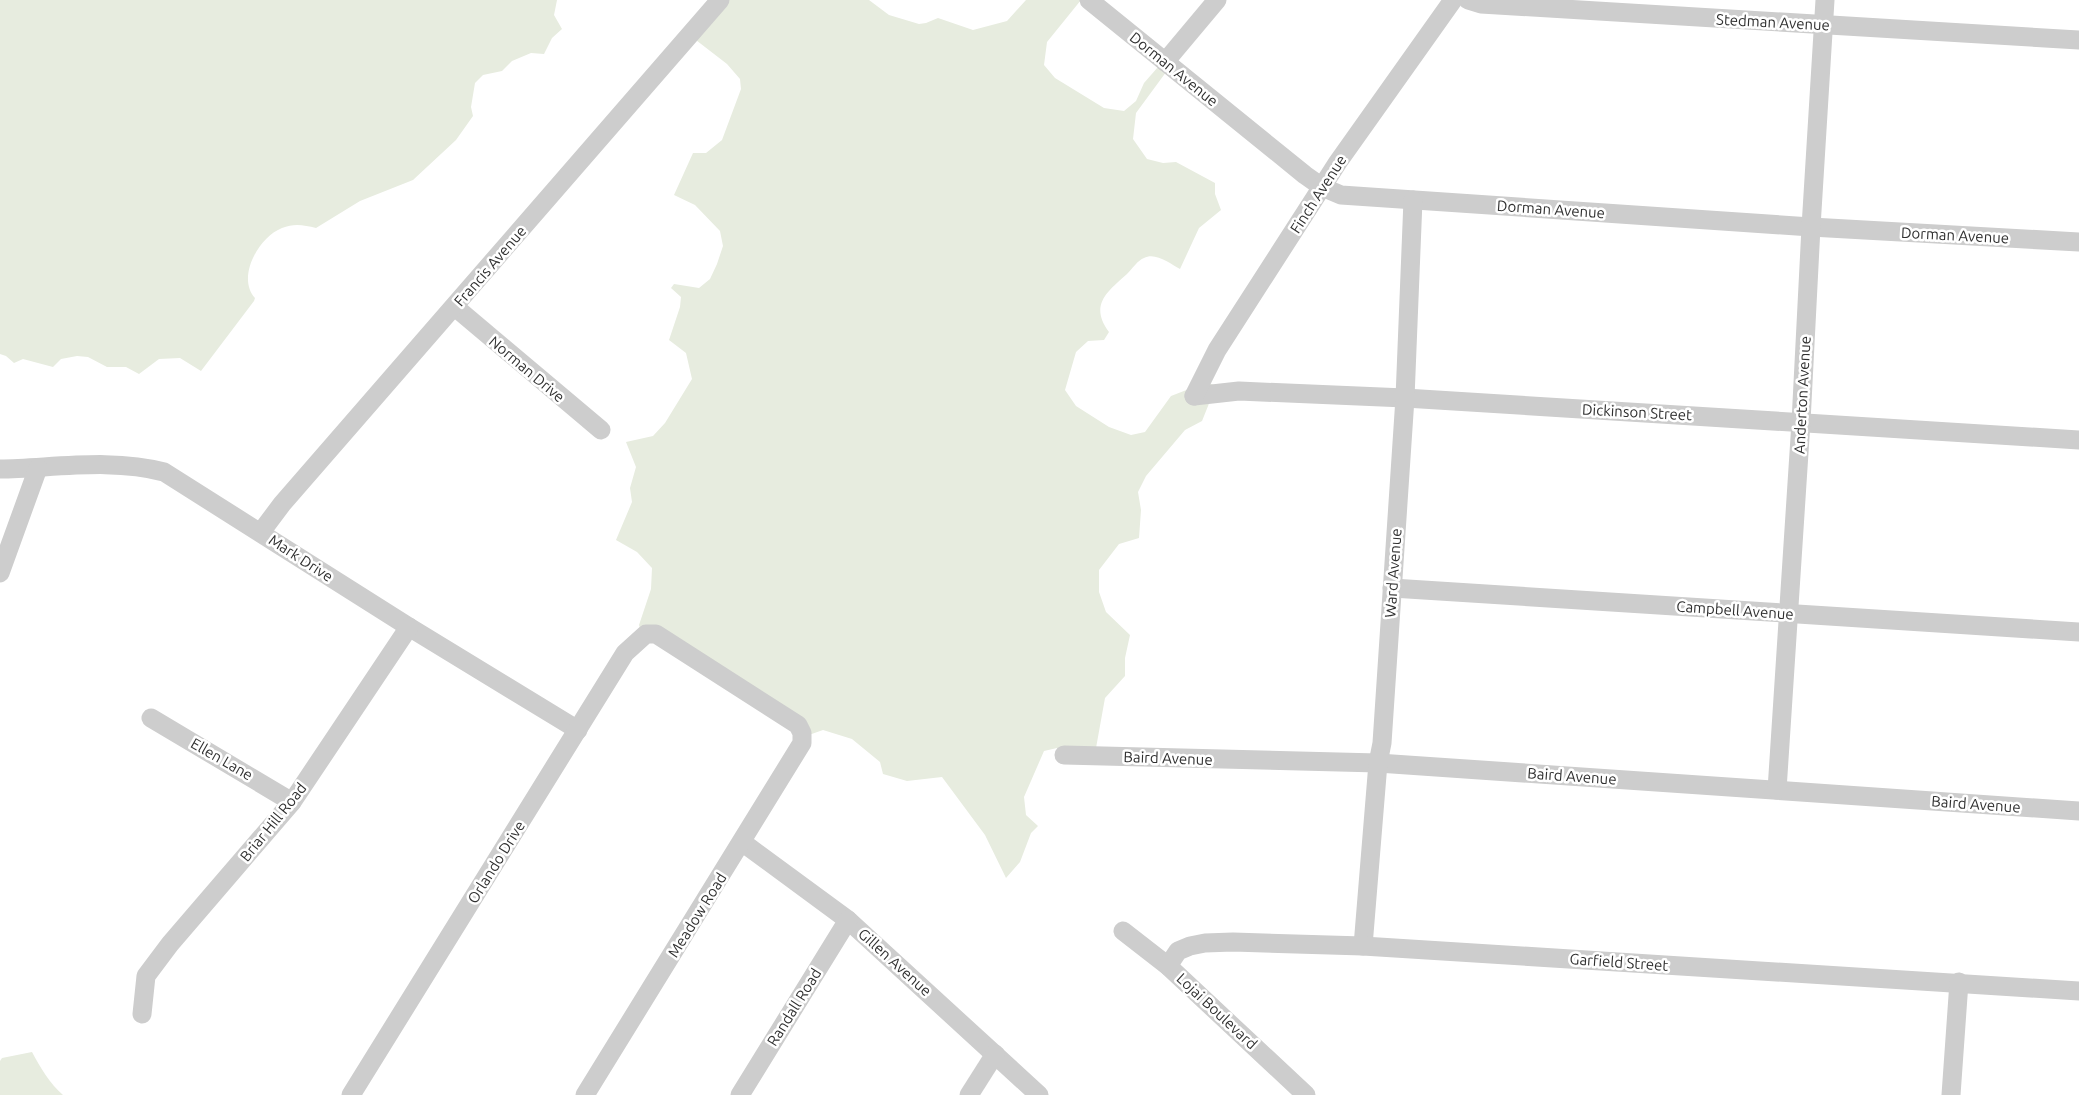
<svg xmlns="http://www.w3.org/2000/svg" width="2079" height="1095" font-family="Ubuntu,sans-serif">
  <rect width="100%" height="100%" fill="#fff"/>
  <g fill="#e7ecdf">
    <path d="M0,0H557L554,15L562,29L552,38L544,54L531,53L512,61L502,71L483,75L475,83L471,107L473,116L456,140L413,180L360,201L316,228C304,225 294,223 282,228C259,237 236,277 255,298L254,301L201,371L180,358L159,359L139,374L126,367H107L88,357L77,356L61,359L53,367L23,359L14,363L6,356L0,354Z"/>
    <path d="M723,0H869L889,15L919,24L926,23L938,18L973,30L1007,21L1026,0H1081L1047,42L1044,65L1055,78L1104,108L1124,111L1136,101L1144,83L1165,59L1172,64L1136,113L1133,139L1147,159L1163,163L1176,162L1215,183V194L1221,210L1199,228L1180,269C1170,264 1156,252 1144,258C1138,260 1132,269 1127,274C1107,292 1089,305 1109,332L1104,340L1088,341L1076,352L1065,390L1076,406L1109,427L1131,435L1145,432L1171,396L1207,382L1216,386L1202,421L1185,430L1146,476L1138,492L1141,510L1139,538L1119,544L1099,570V592L1106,612L1130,635L1125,658V676L1105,698L1096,748H1057L1044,751L1024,797L1026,815L1038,826L1031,833L1020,862L1006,878L985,835L942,777L907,781L883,774L880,762L852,739L823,730L806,736L642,634L639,625L651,589L652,568L637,552L616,540L632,502L630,488L636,467L626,442L653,436L665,423L692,379L686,353L669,340L680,307L681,297L671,288L674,284L699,288L710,279L717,264L723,246L720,231L695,205L674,195L693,153H706L722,140L741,89L740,79L727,64L692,37Z"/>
    <path d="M32,1052C40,1067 50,1084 63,1095H0V1061L2,1058Z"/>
  </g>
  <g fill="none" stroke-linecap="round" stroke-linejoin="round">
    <g stroke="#cdcdcd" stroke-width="19">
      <path d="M1089,0L1305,175L1322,187L1341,195L1811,227L2079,242"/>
      <path d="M1468,0L1481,4L2079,40"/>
      <path d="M1165,62L1217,0"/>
      <path d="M455,307L601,430"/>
      <path d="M1194,396L1239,391L1405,398L2079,440"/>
      <path d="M1194,396L1217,350L1338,162L1453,0"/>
      <path d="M0,469C53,468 113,458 164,472L409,627L578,730"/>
      <path d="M261,532L282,504L720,0"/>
      <path d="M0,573L38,468"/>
      <path d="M1392,588L2079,632"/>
      <path d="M151,718L292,802"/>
      <path d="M1064,755L1378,763L2079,811"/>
      <path d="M1777,790L1801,422L1811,227L1825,0"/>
      <path d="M742,842L848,920L1039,1095"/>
      <path d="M1123,931L1168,966L1306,1095"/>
      <path d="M1363,946L1378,763L1382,743L1405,398L1413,200"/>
      <path d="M1168,966L1178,951L1190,946L1205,943L1233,942L1363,946L2079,991"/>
      <path d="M142,1014L146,976L170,944L292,802L409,627"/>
      <path d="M351,1095L625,653L646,634H656L798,725L802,733V743L585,1095"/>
      <path d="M740,1095L848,920"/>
      <path d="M969,1095L995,1054"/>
      <path d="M1951,1095L1959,982"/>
    </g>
  </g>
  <g text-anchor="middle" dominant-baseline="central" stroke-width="5" stroke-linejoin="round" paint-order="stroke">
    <g font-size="15" fill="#303030" stroke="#fff">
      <text transform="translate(1773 22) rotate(3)">Stedman Avenue</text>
      <text transform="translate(1174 69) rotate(39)">Dorman Avenue</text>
      <text transform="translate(1318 194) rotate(-57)">Finch Avenue</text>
      <text transform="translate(1551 209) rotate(4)">Dorman Avenue</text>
      <text transform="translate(1955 235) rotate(3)">Dorman Avenue</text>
      <text transform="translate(490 266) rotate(-49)">Francis Avenue</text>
      <text transform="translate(527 369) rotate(40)">Norman Drive</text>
      <text transform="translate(1802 395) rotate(-87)">Anderton Avenue</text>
      <text transform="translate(1637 412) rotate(3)">Dickinson Street</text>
      <text transform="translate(301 558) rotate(33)">Mark Drive</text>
      <text transform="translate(1393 573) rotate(-86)">Ward Avenue</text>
      <text transform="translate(1735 610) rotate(4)">Campbell Avenue</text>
      <text transform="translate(1168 758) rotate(2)">Baird Avenue</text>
      <text transform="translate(222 759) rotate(30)">Ellen Lane</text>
      <text transform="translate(1572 776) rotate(4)">Baird Avenue</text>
      <text transform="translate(1976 804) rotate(4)">Baird Avenue</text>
      <text transform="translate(273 822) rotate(-51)">Briar Hill Road</text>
      <text transform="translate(496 862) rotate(-58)">Orlando Drive</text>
      <text transform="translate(697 915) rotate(-58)">Meadow Road</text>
      <text transform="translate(895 962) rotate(42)">Gillen Avenue</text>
      <text transform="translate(1619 962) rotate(4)">Garfield Street</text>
      <text transform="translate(794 1007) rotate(-58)">Randall Road</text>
      <text transform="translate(1217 1011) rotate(43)">Lojai Boulevard</text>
    </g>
  </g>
</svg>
